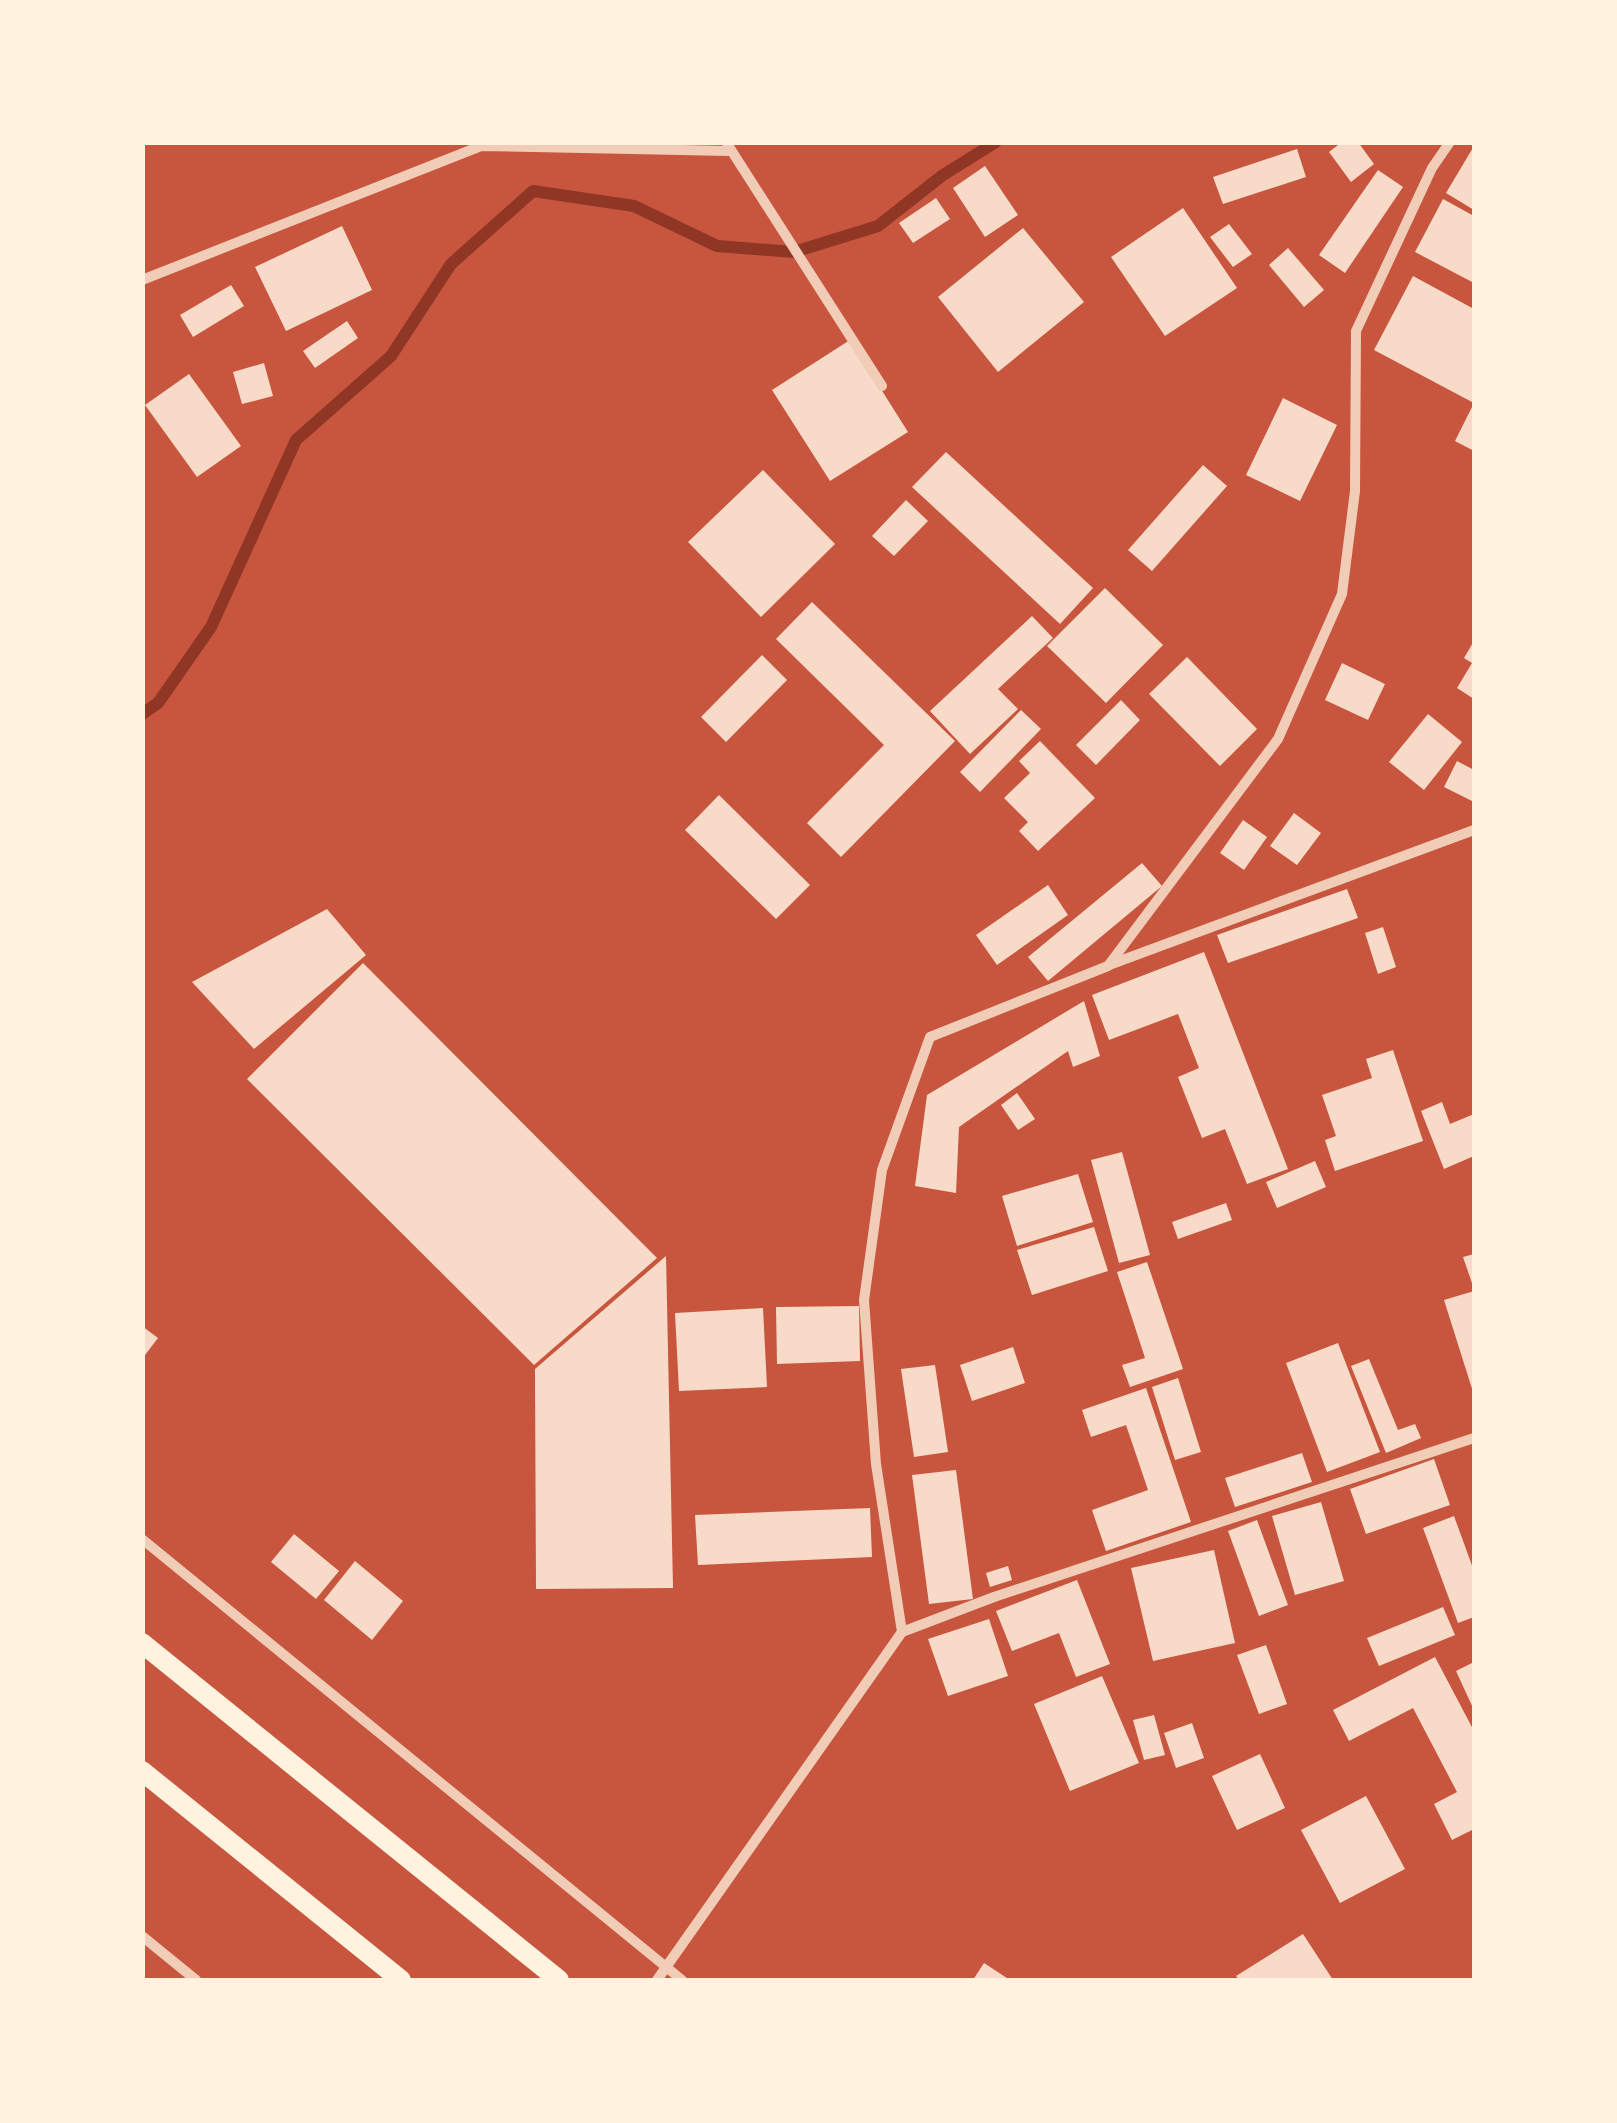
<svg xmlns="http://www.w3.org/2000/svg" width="1617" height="2123" font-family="'Fira Sans',sans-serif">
  <rect width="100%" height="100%" fill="#c8553d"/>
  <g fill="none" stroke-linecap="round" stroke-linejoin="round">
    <path stroke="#8f3625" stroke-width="12" d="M142,714L158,703L211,627L296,440L391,356L451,264L533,191L634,206L717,246L794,252L878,226L943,175L996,142"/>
  </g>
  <g fill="#f7dbc8">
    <path d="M1342,142H1358L1374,164L1351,182L1329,152Z"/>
    <path d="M1474,146V210L1446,193Z"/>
    <path d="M1297,149L1306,177L1223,204L1213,177Z"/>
    <path d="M985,166L1018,215L985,237L953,188Z"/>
    <path d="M1378,170L1403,187L1345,273L1319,255Z"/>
    <path d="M936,198L950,219L913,243L899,223Z"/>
    <path d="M1443,199L1474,216V283L1415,252Z"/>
    <path d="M1183,208L1237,288L1165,336L1111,257Z"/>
    <path d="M1229,224L1252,254L1233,267L1210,237Z"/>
    <path d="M342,226L372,290L286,331L255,267Z"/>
    <path d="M1023,228L1084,302L998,372L938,297Z"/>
    <path d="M1288,248L1324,290L1304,307L1269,265Z"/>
    <path d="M1413,276L1474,309L1472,402L1374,350Z"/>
    <path d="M231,285L244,306L193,337L180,315Z"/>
    <path d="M347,321L358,338L315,368L303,351Z"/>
    <path d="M850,340L908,432L830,481L772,390Z"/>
    <path d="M264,363L273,396L242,404L233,372Z"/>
    <path d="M189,374L241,446L197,477L145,405Z"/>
    <path d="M1283,398L1337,425L1300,501L1246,475Z"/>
    <path d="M1474,403V451L1455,441Z"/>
    <path d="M946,452L1093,588L1060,624L912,487Z"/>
    <path d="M1203,465L1227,486L1152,571L1128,550Z"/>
    <path d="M763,470L835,544L761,617L688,542Z"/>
    <path d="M906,500L928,521L894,556L872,536Z"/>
    <path d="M1105,588L1163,645L1106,703L1047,646Z"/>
    <path d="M812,602L955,741L841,857L807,823L884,745L776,639Z"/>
    <path d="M1032,616L1053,638L998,689L1018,709L970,754L930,711Z"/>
    <path d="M1474,641V699L1457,688L1472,663L1464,658Z"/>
    <path d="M762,655L787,680L726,742L701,717Z"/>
    <path d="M1187,657L1257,729L1220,766L1149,694Z"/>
    <path d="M1342,663L1385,684L1368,720L1325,700Z"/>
    <path d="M1121,700L1140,720L1096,765L1076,745Z"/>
    <path d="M1021,710L1041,729L980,792L960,772Z"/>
    <path d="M1428,714L1462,742L1424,790L1389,762Z"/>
    <path d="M1040,741L1095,798L1038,851L1019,831L1028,822L1004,798L1030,773L1019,761Z"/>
    <path d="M1457,761L1474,770V802L1444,787Z"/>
    <path d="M719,795L810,885L776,919L685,830Z"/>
    <path d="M1294,813L1321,833L1297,865L1270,846Z"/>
    <path d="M1243,820L1267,837L1244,870L1220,853Z"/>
    <path d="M1142,863L1162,886L1048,981L1028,957Z"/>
    <path d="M1048,885L1068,915L997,965L976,935Z"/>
    <path d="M1347,889L1358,918L1228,963L1217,935Z"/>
    <path d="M327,909L366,955L254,1049L192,982Z"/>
    <path d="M1383,927L1396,967L1378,974L1365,933Z"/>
    <path d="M1204,952L1288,1169L1247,1184L1225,1129L1202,1138L1178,1077L1199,1068L1178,1014L1109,1040L1092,995Z"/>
    <path d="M363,963L657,1258L534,1365L247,1079Z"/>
    <path d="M1084,1001L1100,1056L1073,1067L1068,1051L959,1127L956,1193L915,1186L927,1095Z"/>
    <path d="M1393,1050L1423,1141L1335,1171L1325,1140L1336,1136L1322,1095L1372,1078L1366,1059Z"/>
    <path d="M1017,1093L1035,1119L1018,1130L1001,1105Z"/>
    <path d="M1442,1102L1450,1124L1474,1114V1156L1444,1169L1421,1111Z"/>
    <path d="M1122,1152L1150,1255L1119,1263L1091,1160Z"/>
    <path d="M1315,1161L1326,1187L1277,1208L1266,1182Z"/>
    <path d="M1078,1174L1093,1222L1017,1246L1002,1196Z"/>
    <path d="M1226,1203L1232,1220L1178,1239L1172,1222Z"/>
    <path d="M1094,1227L1108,1271L1032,1295L1017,1250Z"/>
    <path d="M1474,1254V1289L1463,1257Z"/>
    <path d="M666,1256L673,1588L536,1589L535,1369Z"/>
    <path d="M1147,1262L1183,1369L1130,1387L1122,1365L1145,1358L1117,1272Z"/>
    <path d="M1474,1291V1395L1444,1300Z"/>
    <path d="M859,1306L860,1361L777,1364L776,1307Z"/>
    <path d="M763,1308L767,1387L679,1391L675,1313Z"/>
    <path d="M142,1326L158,1338L142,1359Z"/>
    <path d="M1338,1343L1380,1452L1327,1472L1286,1363Z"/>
    <path d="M1013,1347L1025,1383L972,1401L960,1365Z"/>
    <path d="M1369,1359L1398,1430L1415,1424L1421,1438L1386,1453L1351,1366Z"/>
    <path d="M935,1365L948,1452L914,1457L901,1369Z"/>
    <path d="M1178,1378L1201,1452L1175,1460L1152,1387Z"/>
    <path d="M1146,1388L1191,1522L1106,1551L1092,1510L1148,1490L1126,1425L1091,1437L1082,1410Z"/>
    <path d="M1302,1453L1312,1482L1235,1507L1225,1478Z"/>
    <path d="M1434,1459L1450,1505L1366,1534L1350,1489Z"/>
    <path d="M956,1470L973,1599L929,1604L912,1475Z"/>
    <path d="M1321,1502L1344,1581L1295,1595L1272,1516Z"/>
    <path d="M870,1508L872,1557L698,1565L695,1515Z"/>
    <path d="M1454,1516L1474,1571V1617L1458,1623L1423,1528Z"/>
    <path d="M1257,1520L1288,1605L1259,1616L1228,1531Z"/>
    <path d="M294,1534L339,1571L316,1599L271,1562Z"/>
    <path d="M1214,1550L1235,1643L1153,1661L1131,1568Z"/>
    <path d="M355,1561L403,1601L372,1640L324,1600Z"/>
    <path d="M1008,1566L1012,1580L990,1587L986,1573Z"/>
    <path d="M1077,1580L1110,1664L1076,1677L1059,1633L1012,1651L996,1611Z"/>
    <path d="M1443,1607L1455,1635L1379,1666L1367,1638Z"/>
    <path d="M989,1619L1008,1676L948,1696L928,1639Z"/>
    <path d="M1266,1645L1287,1704L1259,1714L1237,1655Z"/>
    <path d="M1435,1657L1474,1731V1829L1452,1840L1434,1804L1457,1792L1413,1708L1349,1741L1333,1710Z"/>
    <path d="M1474,1662V1710L1456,1671Z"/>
    <path d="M1102,1676L1139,1763L1070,1791L1034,1704Z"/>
    <path d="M1154,1715L1165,1755L1144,1760L1133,1720Z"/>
    <path d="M1192,1723L1204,1758L1176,1768L1164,1733Z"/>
    <path d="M1260,1754L1285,1808L1237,1830L1212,1776Z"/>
    <path d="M1366,1796L1405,1869L1340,1903L1301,1830Z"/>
    <path d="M1303,1934L1333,1980H1239L1236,1976Z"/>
    <path d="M984,1963L1010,1980H973Z"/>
  </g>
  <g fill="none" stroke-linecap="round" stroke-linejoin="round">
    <g stroke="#f1ccb7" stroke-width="10">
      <path d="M726,142L882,386"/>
      <path d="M142,280L481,146L729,151"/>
      <path d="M1109,965L1474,830"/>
      <path d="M142,1539L682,1980"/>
      <path d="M902,1632L994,1597L1474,1438"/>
      <path d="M142,1936L196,1980"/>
      <path d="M657,1980L902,1632L876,1464L864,1300L882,1170L930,1037L1108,966L1278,739L1342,594L1355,491L1356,331L1432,168L1450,142"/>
    </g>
    <g stroke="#fff3e0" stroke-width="20">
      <path d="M142,1643L559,1980"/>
      <path d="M142,1771L401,1980"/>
    </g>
  </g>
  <rect width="1617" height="2123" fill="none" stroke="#fff3e0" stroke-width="290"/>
</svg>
